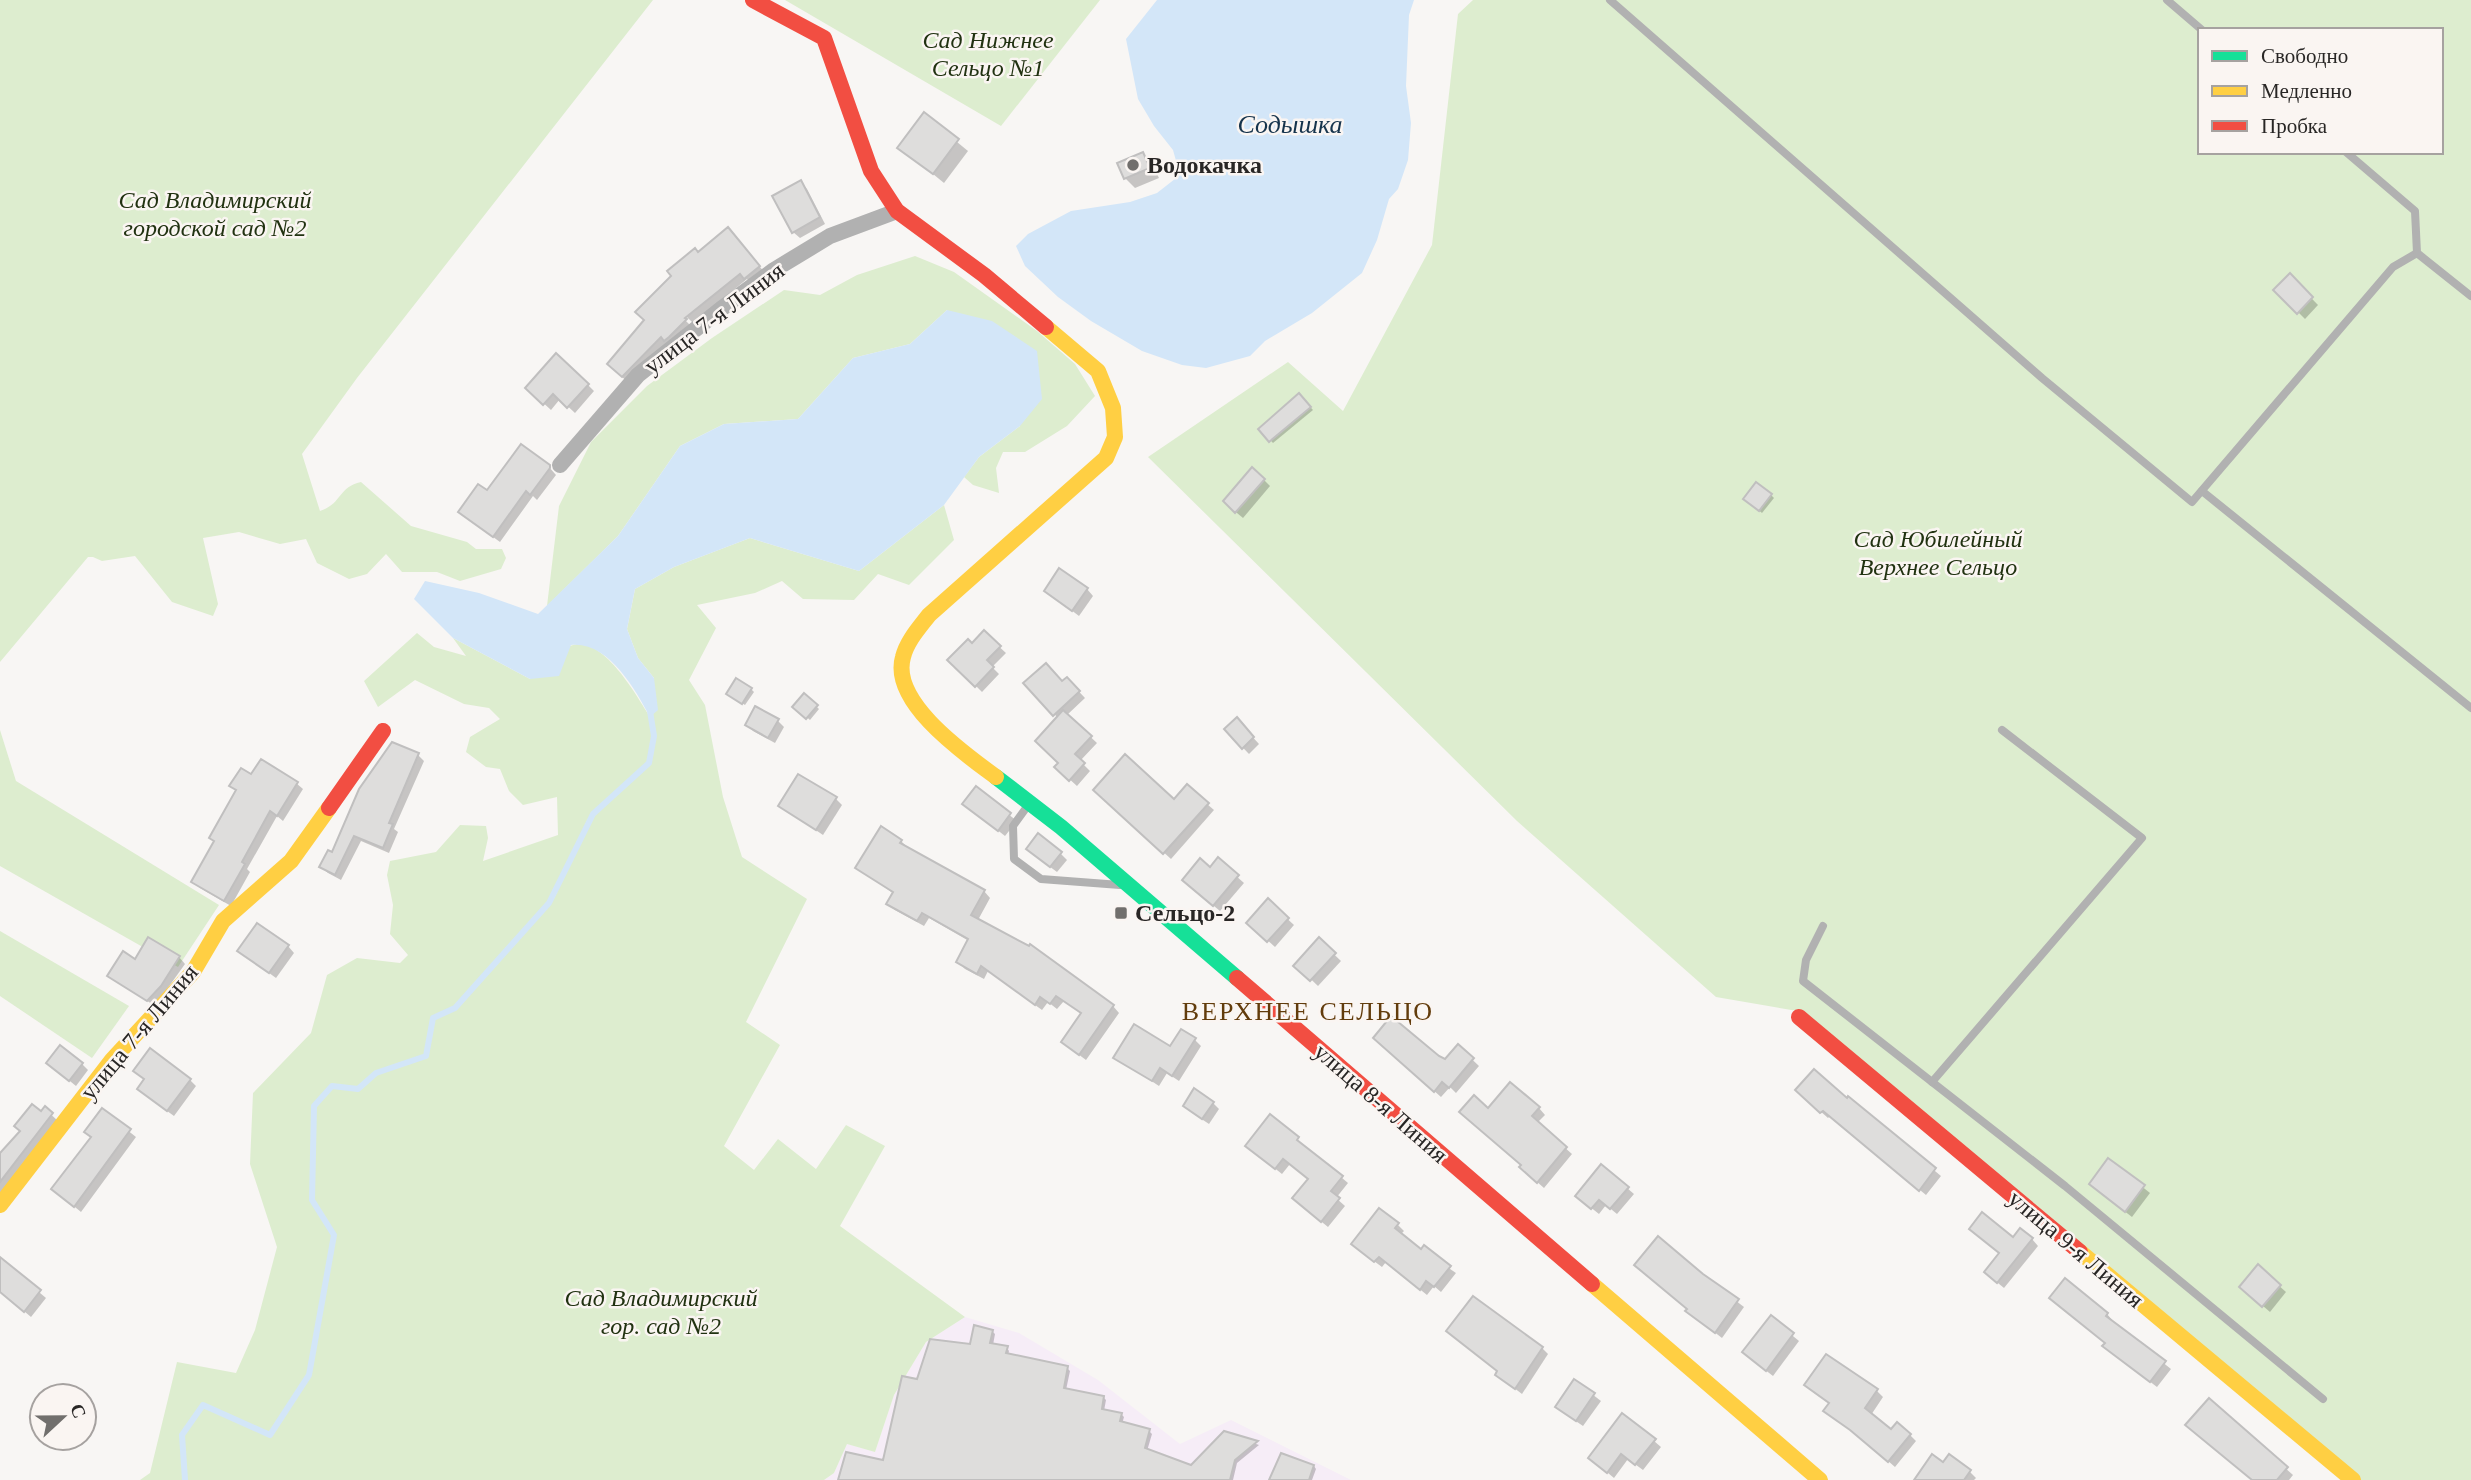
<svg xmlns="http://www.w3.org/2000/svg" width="2471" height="1480" font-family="Georgia,serif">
  <rect width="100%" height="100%" fill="#f8f6f4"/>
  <path fill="#f6edf7" d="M965,1317L1019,1333L1098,1380L1180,1444L1231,1420L1351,1480H824L834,1473L847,1444L875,1452L894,1395L926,1342Z"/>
  <g fill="#ddedcf" fill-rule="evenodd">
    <path d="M0,0H653L357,378L302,454L320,511C342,504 338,487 361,482L411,526L467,542L476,549H502L506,558L501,569L460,581L437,572H402L386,554L367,574L349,579L317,563L306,539L280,544L239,532L203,538L218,604L213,616L172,602L135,556L102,561L93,557H88L0,662Z"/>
    <path d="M785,0H1100L1001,126Z"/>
    <path d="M1473,0H2471V1480H2360L1803,1012L1716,997L1517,821L1148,457L1288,362L1343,411L1432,245L1458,14ZM2200,30H2441V152H2200Z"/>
    <path d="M915,256L954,272L1037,331L1075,364L1095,396L1067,426L1025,452H1003L996,468L999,493L973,485L964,477L979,457L1020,426L947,310L910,344L853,358L798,419L724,424L680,446L618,536L547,606L559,506L591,442L647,386L712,338L784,290L820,295L857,275Z"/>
    <path d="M944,505L954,540L909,585L878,574L854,600L803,599L782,581L755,593L697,605L716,628L689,680L705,705L723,797L742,857L807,899L746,1022L780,1045L724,1146L754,1170L778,1139L816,1169L846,1125L885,1146L840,1226L965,1317L926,1342L894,1395L875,1452L847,1444L834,1473L824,1480H140L150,1473L177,1362L236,1373L255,1330L277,1247L250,1164L253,1093L311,1033L327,975L357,958L400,963L408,955L390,934L393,905L387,875L390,861L436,852L460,825L486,826L488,838L483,861L558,835L557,797L523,805L509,791L500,769L486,767L466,752L470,737L500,719L489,708L464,704L415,680L378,707L364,681L417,633L434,647L466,656L453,638L530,679C540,671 562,648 573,645C603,636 637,696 650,717L654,678L638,658L627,629L635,589L674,567L750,538L859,571Z"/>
    <path d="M0,730L16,781L219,905L178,967L0,866Z"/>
    <path d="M0,931L129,1006L92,1058L0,996Z"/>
  </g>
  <g fill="#d3e6f8">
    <path d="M1157,0H1414L1409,15L1406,86L1411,123L1408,160L1398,189L1389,199L1377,240L1362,273L1312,313L1265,341L1250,356L1206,368L1182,365L1142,351L1091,321L1058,297L1025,266L1016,246L1028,234L1071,211L1130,202L1157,193L1180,175L1173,150L1154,126L1138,99L1126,39Z"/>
    <path d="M947,310L992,321L1037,351L1042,399L1020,426L979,457L944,505L859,571L750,538L674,567L635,589L627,629L638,658L654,678L658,710L650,717C635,689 608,641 571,645L559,676L530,679L453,638L414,599L425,581L479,593L538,614L618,536L680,446L724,424L798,419L853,358L910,344Z"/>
  </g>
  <g fill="#0003">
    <path d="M924,115L968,151L944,183L900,147Z"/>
    <path d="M1142,154L1152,164L1159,178L1135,188L1125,178Z"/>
    <path d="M800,182L807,189L825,224L800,238L793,232Z"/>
    <path d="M734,236L765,273L752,284L747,279L693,323L680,310L678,313L692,327L629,383L615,371L698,254Z"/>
    <path d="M2290,276L2318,305L2305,319L2276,290Z"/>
    <path d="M588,385L594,391L575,413L560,399L551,410L527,388Z"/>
    <path d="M1299,395L1313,410L1273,443L1260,429Z"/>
    <path d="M549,467L556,475L537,500L533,496L500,542L467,518L487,492Z"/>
    <path d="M1264,480L1270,486L1243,518L1231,508Z"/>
    <path d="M1771,495L1774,498L1762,513L1748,501Z"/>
    <path d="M1087,589L1093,596L1079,616L1046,591Z"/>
    <path d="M984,633L1006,653L992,667L999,674L982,692L950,660L972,645Z"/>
    <path d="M1067,679L1085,698L1067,715L1097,743L1080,761L1090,771L1077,786L1056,767L1060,763L1058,718L1026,683H1063Z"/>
    <path d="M751,689L754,692L745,705L731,696Z"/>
    <path d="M805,696L819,709L810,720L795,707Z"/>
    <path d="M1237,720L1259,744L1249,754L1226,730Z"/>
    <path d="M778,721L784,727L775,743L753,731L747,724Z"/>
    <path d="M418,755L424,761L394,829L398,832L389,853L361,841L341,880L328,873L321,867Z"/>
    <path d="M251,777L296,783L303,789L283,821L277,816L247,869L250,872L231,906L200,888L193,882L216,842L237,791L232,786Z"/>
    <path d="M976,789L1017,821L1005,836L964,804Z"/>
    <path d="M1102,796L1207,804L1214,810L1171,859Z"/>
    <path d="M836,799L842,805L823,835L780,806Z"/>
    <path d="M901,841L907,847L984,891L990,898L978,920L1113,1006L1119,1013L1086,1060L1070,1048L1082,1014L1064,1001L1057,1009L1048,1002L1042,1010L988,971L984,979L965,969L958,962L969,941L929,918L924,926L895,910L888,904L894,894L857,867Z"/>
    <path d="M1060,853L1067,860L1057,872L1034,855Z"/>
    <path d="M1218,860L1244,883L1220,911L1190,886Z"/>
    <path d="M1268,901L1294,925L1275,947L1248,923Z"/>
    <path d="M1319,940L1341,961L1318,986L1296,965Z"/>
    <path d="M288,946L294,953L276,978L239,951Z"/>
    <path d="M179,957L185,964L155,1006L109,976L136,962Z"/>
    <path d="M1195,1040L1201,1046L1179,1081L1167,1073L1159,1086L1115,1057L1171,1049Z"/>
    <path d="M1381,1044L1445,1061L1458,1046L1479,1066L1456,1093L1450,1087L1441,1097Z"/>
    <path d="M82,1064L88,1070L76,1086L55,1069Z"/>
    <path d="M135,1071L190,1080L196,1086L174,1116L145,1095V1080Z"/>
    <path d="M1803,1096L1848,1099L1941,1176L1926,1195L1830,1116L1828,1118Z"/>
    <path d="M1213,1103L1219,1109L1209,1124L1191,1112Z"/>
    <path d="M1539,1108L1545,1115L1537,1123L1572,1154L1544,1188L1528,1174L1488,1110Z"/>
    <path d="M45,1109L58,1121L0,1196V1155Z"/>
    <path d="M102,1110L136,1137L81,1212L53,1189L93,1138Z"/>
    <path d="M1270,1117L1348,1183L1336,1198L1345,1206L1328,1227L1301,1205L1309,1179L1290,1164L1282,1174L1254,1152Z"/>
    <path d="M2109,1160L2150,1193L2132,1217L2097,1190Z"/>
    <path d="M1627,1188L1634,1194L1617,1214L1606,1205L1599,1214L1584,1202Z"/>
    <path d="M1397,1224L1404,1231L1400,1235L1456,1273L1441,1292L1434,1286L1427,1295L1386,1262L1382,1267L1359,1250Z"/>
    <path d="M2013,1239H2032L2038,1246L2004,1288L1993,1279Z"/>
    <path d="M0,1259L46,1298L31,1317L0,1291Z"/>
    <path d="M2258,1267L2286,1292L2270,1312L2248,1293Z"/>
    <path d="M1702,1275L1744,1307L1722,1338L1687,1311Z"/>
    <path d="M2058,1304L2107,1314L2113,1321L2112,1322L2171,1369L2157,1387L2111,1352L2107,1344Z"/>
    <path d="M1771,1318L1799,1341L1773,1376L1751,1359Z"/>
    <path d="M992,1331L995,1334L993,1345L1007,1348L1009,1351L1008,1355L1067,1368L1070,1371L1066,1390L1104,1398L1106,1400L1104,1411L1121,1414L1124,1417L1122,1424L1149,1431L1152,1434L1147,1451L1192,1467L1225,1433L1259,1445L1237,1463L1233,1480H840L884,1462L918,1381Z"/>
    <path d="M1542,1348L1548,1354L1522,1394L1497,1375Z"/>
    <path d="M1575,1381L1601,1401L1583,1426L1564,1413Z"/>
    <path d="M1806,1385L1877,1391L1883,1397L1871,1415L1891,1432L1910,1435L1916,1441L1895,1467L1859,1436L1832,1417L1825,1411L1830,1404Z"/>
    <path d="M2209,1400L2293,1475L2289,1480H2253Z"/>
    <path d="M1654,1441L1661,1447L1643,1470L1628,1459L1614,1478L1590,1458Z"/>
    <path d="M1314,1466L1316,1469L1312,1480H1271Z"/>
    <path d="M1970,1472L1976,1478L1974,1480H1916Z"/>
  </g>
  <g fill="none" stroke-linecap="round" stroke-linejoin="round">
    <path stroke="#d3e6f8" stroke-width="6" d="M185,1480L182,1435L203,1405L270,1435L309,1375L334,1235L312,1200L314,1106L332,1086L358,1089L376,1073L426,1056L433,1018L455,1008L549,903L593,814L649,763L654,736L650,711"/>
  </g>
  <g fill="#dedddc" stroke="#c0bfbf" stroke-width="2">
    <path d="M924,112L959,139L933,174L897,148Z"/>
    <path d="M1143,152L1150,168L1124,179L1117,163Z"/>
    <path d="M801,180L820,217L792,233L772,196Z"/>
    <path d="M728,227L760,266L744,279L740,274L685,318L687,319L669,337L664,341L661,337L622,377L607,364L644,320L635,312L671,276L667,271L695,248L698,252Z"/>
    <path d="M2290,273L2313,297L2297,314L2273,290Z"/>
    <path d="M556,353L589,384L567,408L553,394L543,405L525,388Z"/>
    <path d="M1299,393L1311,407L1269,442L1258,429Z"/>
    <path d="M521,444L550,465V468L530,495L526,491L493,537L458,512L478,484L487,490Z"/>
    <path d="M1252,467L1265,479L1235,513L1223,501Z"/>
    <path d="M1756,482L1772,494L1759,511L1743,499Z"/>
    <path d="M1059,568L1088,588L1072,611L1044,591Z"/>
    <path d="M984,630L1001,646L987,660L994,667L975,687L947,660L968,639L972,643Z"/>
    <path d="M1046,663L1062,681L1067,677L1080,691L1053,716L1023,683Z"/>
    <path d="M736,678L752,688L742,704L726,694Z"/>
    <path d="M804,693L818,705L806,719L792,707Z"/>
    <path d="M755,706L779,719L768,738L745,725Z"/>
    <path d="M1063,710L1092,736L1075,754L1085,763L1069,781L1054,767L1058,763L1035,741Z"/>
    <path d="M1237,717L1254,737L1242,749L1224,729Z"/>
    <path d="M392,742L419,753L389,823L393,824L383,848L354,836L335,875L319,867L328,850L332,852L359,789Z"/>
    <path d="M1125,754L1174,799L1187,784L1209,803L1163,854L1093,790Z"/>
    <path d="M261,759L298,782L277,816L270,811L242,862L245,864L224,901L191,882L214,841L209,838L236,790L229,786L241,768L251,774Z"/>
    <path d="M798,774L837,797L816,830L778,806Z"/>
    <path d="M976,786L1011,813L998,831L962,804Z"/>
    <path d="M881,826L902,840L900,843L985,890L971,915L1029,946L1030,944L1114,1005L1079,1055L1061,1042L1081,1013L1056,996L1050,1004L1040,997L1035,1005L981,966L977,974L956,962L968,939L922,913L917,921L886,904L893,892L855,868Z"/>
    <path d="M1038,833L1062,852L1050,867L1026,849Z"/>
    <path d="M1218,857L1239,875L1213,906L1182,880L1200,858L1210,867Z"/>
    <path d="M1268,898L1289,918L1267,942L1246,923Z"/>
    <path d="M257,923L289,945L269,973L237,951Z"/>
    <path d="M148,937L180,956L161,986L147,1001L107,976L123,951L135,959Z"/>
    <path d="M1319,937L1336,953L1310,981L1293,966Z"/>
    <path d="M1391,1016L1439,1056L1445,1059L1458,1044L1474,1058L1449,1088L1442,1082L1434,1092L1373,1038Z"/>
    <path d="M1134,1024L1170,1046L1181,1029L1196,1038L1172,1076L1160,1068L1152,1081L1113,1058Z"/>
    <path d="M60,1045L83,1063L69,1081L46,1063Z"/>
    <path d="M150,1048L191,1079L167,1111L137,1089L144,1079L133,1071Z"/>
    <path d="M1814,1069L1847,1098L1848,1096L1936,1168L1919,1191L1823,1111L1820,1113L1795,1090Z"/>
    <path d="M1510,1082L1540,1107L1532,1116L1567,1147L1537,1183L1519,1167L1521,1165L1459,1112L1474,1095L1488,1108Z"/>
    <path d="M1194,1088L1214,1102L1202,1119L1183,1106Z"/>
    <path d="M32,1104L41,1111L45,1106L53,1113L0,1182V1153L20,1131L14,1126Z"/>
    <path d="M102,1108L131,1129L74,1207L51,1189L91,1137L84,1132Z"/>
    <path d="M1270,1114L1299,1137L1297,1140L1343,1176L1331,1191L1340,1198L1321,1222L1292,1198L1308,1179L1283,1159L1275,1169L1245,1146Z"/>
    <path d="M2108,1158L2145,1185L2125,1212L2089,1184Z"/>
    <path d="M1601,1164L1629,1187L1610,1209L1599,1200L1591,1209L1575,1196Z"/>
    <path d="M1379,1208L1399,1223L1395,1228L1421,1249L1424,1245L1451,1266L1434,1287L1426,1281L1420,1290L1379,1257L1374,1262L1351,1244Z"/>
    <path d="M1982,1212L2013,1237L2020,1228L2033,1238L1997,1283L1984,1272L1999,1253L1969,1229Z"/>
    <path d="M1658,1236L1703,1274L1739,1299L1715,1333L1685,1311L1687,1309L1634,1265Z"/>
    <path d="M0,1257L41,1290L24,1312L0,1292Z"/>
    <path d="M2258,1264L2281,1285L2262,1307L2239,1287Z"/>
    <path d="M2065,1278L2108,1313L2106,1316L2166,1361L2150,1382L2102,1346L2105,1343L2049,1298Z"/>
    <path d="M1473,1296L1543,1347L1515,1389L1495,1375L1497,1371L1446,1331Z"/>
    <path d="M1771,1315L1794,1333L1766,1371L1742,1352Z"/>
    <path d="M974,1325L993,1330L990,1343L1008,1346L1006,1353L1068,1366L1064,1388L1104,1396L1102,1409L1122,1413L1120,1421L1150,1429L1145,1448L1191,1465L1224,1431L1258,1441L1235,1460L1230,1480H838L846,1452L883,1460L902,1376L917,1379L930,1339L970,1344Z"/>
    <path d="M1826,1354L1878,1389L1865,1408L1891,1429L1897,1422L1911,1434L1888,1462L1850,1430L1823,1411L1829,1403L1804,1385Z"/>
    <path d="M1574,1379L1595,1393L1576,1421L1555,1407Z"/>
    <path d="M2209,1398L2288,1467L2277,1480H2252L2185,1425Z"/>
    <path d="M1622,1413L1656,1439L1635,1465L1621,1454L1607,1473L1588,1458Z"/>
    <path d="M1281,1453L1314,1465L1309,1480H1269Z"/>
    <path d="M1932,1454L1943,1462L1949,1454L1971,1470L1964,1480H1914Z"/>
  </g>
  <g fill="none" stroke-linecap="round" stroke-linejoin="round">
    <g stroke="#b1b1b1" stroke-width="8">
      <path d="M1610,0L2042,378L2192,502L2393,267L2417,253"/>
      <path d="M2167,0L2202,30"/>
      <path d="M2346,152L2415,211L2417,253L2471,296"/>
      <path d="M2202,491L2471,708"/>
      <path d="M1029,804L1013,826L1014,859L1041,879L1120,885"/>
      <path d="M1823,926L1806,960L1803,981L2065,1186L2323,1399"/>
      <path d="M1932,1082L2142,838L2002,730"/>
    </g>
    <path stroke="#b1b1b1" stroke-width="16" d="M560,465L638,375L721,309L774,270L830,236L897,211"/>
    <path stroke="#16e098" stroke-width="16" d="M996,777L1061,827L1237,978"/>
    <g stroke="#ffcf43" stroke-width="16">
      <path d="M996,777C965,754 890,702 903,657C907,641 919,628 929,615L1106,458L1115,437L1113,408L1098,371L1046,327"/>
      <path d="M0,1205L112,1060L193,972L223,921L291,861L329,808"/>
      <path d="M2080,1252L2353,1480"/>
      <path d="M1592,1284L1820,1480"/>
    </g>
    <g stroke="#f24e42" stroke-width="16">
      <path d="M753,0L824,38L871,171L897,211L984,275L1046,327"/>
      <path d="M329,808L383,731"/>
      <path d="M1237,978L1592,1284"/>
      <path d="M1799,1017L2080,1252"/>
    </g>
  </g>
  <g fill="#716f6d" stroke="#faf5f2" stroke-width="2.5">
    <circle cx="1133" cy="165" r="7"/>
    <rect x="1114" y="906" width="14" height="14" rx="3.5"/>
  </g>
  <g text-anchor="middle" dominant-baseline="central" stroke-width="5" stroke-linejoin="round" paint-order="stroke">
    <g font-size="24" font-style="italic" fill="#213211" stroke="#faf5f2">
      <text x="988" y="40">Сад Нижнее<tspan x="988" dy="28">Сельцо №1</tspan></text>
      <text x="215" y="200">Сад Владимирский<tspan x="215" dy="28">городской сад №2</tspan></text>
      <text x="1938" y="539">Сад Юбилейный<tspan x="1938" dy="28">Верхнее Сельцо</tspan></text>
      <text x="661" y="1298">Сад Владимирский<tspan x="661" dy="28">гор. сад №2</tspan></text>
    </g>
    <g font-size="24" font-weight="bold" fill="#282625" stroke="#faf5f2" text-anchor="start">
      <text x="1147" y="165">Водокачка</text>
      <text x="1135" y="913">Сельцо-2</text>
    </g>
    <g font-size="24" fill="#282625" stroke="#faf5f2">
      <text transform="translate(714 318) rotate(-37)">улица 7-я Линия</text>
      <text transform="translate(139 1032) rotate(-50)">улица 7-я Линия</text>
      <text transform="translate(1381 1103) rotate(41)">улица 8-я Линия</text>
      <text transform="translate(2076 1249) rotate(40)">улица 9-я Линия</text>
    </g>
    <g font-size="26" font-style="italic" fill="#16344d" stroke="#faf5f2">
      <text x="1290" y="124">Содышка</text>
    </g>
    <g font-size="26" letter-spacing="2" fill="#623c0c" stroke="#faf5f2">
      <text x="1308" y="1011">ВЕРХНЕЕ СЕЛЬЦО</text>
    </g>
  </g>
  <rect x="2198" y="28" width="245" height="126" fill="#faf5f2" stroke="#a6a2a0" stroke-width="2"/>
  <rect x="2212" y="51" width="35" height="10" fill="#16e098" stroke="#a6a2a0" stroke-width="2"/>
  <text x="2261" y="63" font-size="21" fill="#282625">Свободно</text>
  <rect x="2212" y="86" width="35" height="10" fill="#ffcf43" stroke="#a6a2a0" stroke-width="2"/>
  <text x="2261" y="98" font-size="21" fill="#282625">Медленно</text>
  <rect x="2212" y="121" width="35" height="10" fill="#f24e42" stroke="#a6a2a0" stroke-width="2"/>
  <text x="2261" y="133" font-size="21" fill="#282625">Пробка</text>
  <g transform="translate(63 1417) rotate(68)"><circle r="33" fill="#faf5f2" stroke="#a6a2a0" stroke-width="2"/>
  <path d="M0-5L12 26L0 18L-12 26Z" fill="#716f6d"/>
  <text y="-10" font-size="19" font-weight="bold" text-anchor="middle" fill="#282625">С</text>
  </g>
</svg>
